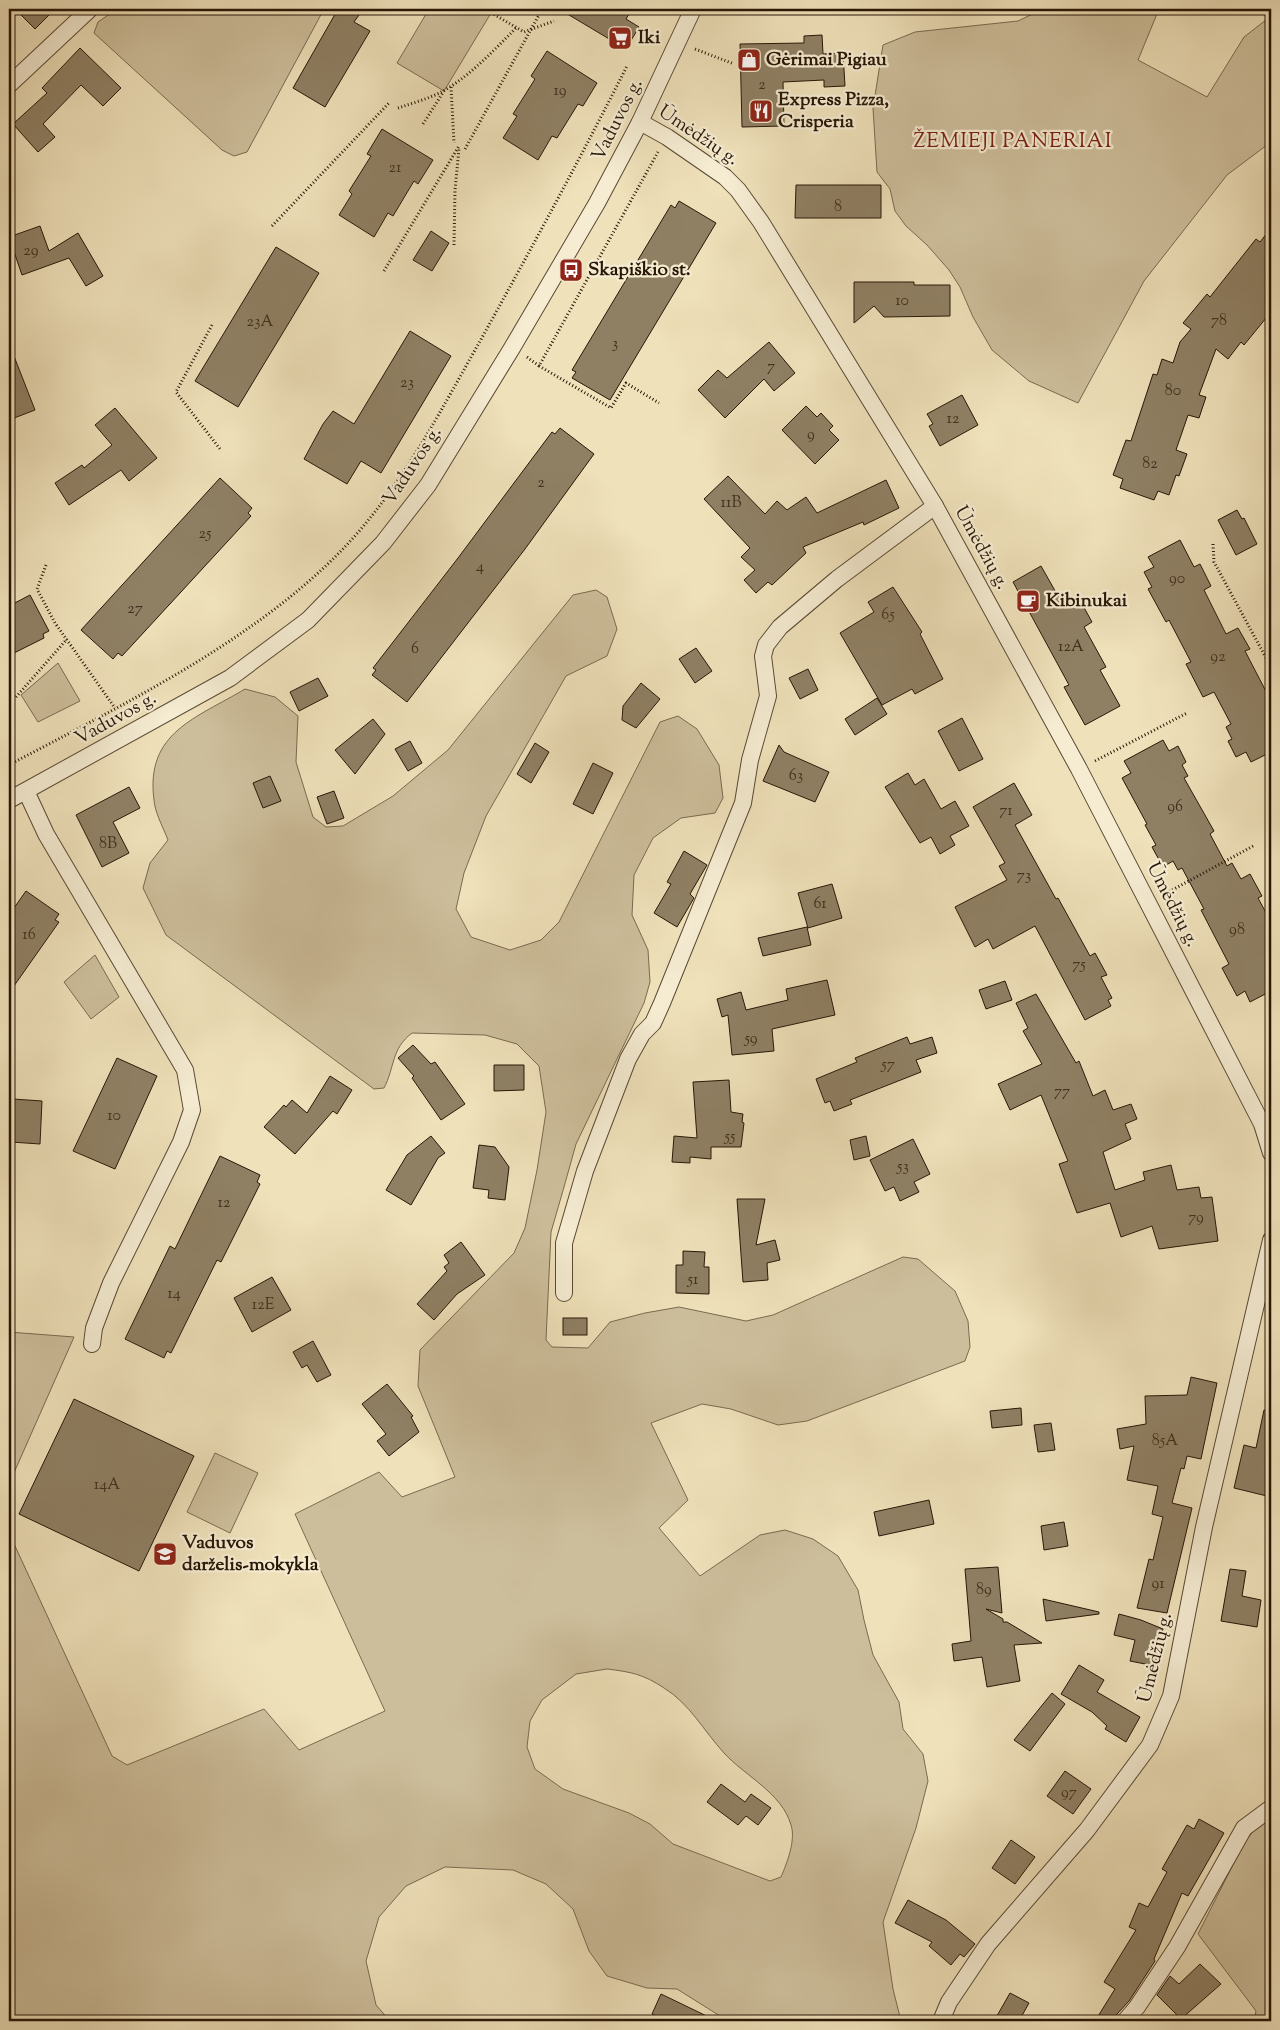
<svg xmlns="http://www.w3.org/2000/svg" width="1280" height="2030" font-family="'Sorts Mill Goudy',serif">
  <rect width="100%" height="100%" fill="#efe1ba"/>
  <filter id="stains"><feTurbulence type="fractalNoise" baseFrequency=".004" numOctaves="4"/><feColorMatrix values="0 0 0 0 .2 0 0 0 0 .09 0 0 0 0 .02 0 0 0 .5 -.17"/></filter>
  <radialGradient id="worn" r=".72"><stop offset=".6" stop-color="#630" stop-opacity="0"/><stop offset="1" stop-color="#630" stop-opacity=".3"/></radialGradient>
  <g fill="#cdbe9b" stroke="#7a6a50" fill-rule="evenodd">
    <path d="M117,9H324L247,152L234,156L222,150L94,33L98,22Z"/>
    <path d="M429,9H485L491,13L444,91L397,63Z"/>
    <path d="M1043,9H1159L1138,60L1207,97L1244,37L1271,16V142L1227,175L1144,281L1078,403L1029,381L992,350L973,317L960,287L949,270L927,245L906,226L895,211L890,189L877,172L873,108L883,45L915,32L1018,21Z"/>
    <path d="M596,590L607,597L617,629L607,656L566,676L486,816L464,873L456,909L471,937L510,950L541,940L559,922L660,722L678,716L697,729L719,765L723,798L715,813L681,818L653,838L634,875L632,915L648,950L650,982L644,1003L576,1144L564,1187L551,1232L546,1340L552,1347L588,1348L610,1322L645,1313L679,1307L746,1321L773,1315L903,1257L918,1259L955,1291L968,1321L970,1347L965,1361L807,1421L778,1425L731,1409L702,1404L651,1423L688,1500L659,1528L700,1576L760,1535L785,1530L813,1539L838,1556L858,1590L864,1620L873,1655L899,1702L903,1729L923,1754L928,1781L916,1828L883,1922L893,1989L901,2021H728L677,1989L647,1988L607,1976L589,1951L573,1909L546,1884L513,1870L445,1867L406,1886L379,1917L366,1961L376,2005L390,2021H9V1533L112,1756L127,1765L264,1709L299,1750L385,1711L295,1514L379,1472L402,1497L455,1477L418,1386L420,1350L514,1253L525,1228L537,1170L546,1112L539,1066L517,1044L485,1035L412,1033C391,1049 395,1067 384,1088L374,1089L166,935L143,888L150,863L168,840C163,827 155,813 154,800C145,732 197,718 245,689L275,697L298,716L296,762L313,817L326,827L343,826L393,796L448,750L573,595ZM607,1669C631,1672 643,1674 664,1688C689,1703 704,1731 724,1753C745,1776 782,1793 791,1825C796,1840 787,1863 781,1877L770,1881L673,1844L650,1824L629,1813L563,1789L535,1769L527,1747L530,1721L542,1700L576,1674Z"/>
    <path d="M58,663L80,701L38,722L21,695Z"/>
    <path d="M95,955L119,997L91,1019L64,982Z"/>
    <path d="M9,1332L74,1337L9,1484Z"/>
    <path d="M215,1453L258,1473L230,1533L187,1512Z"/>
    <path d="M1271,1817V2021H1254L1256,2011L1198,1934L1244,1843L1261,1821Z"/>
  </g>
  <g fill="#8f8064" stroke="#281606">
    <path d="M15,9H55L35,29Z"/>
    <path d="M338,9H349L359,15L354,22L370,31L325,107L293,88Z"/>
    <path d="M559,9H632L626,19L639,27L626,49Z"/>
    <path d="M822,35L823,54L843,53L845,86L824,87V80L783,82L784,126L742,127L740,44L804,43V36Z"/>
    <path d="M80,48L121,88L103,106L81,85L43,124L55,137L38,152L13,124L47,93L42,88Z"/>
    <path d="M547,51L597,83L583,106L578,104L557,138L552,136L538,160L503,138L517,116L513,114L535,79L531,76Z"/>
    <path d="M382,129L433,160L418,184L414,181L393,216L388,213L374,237L339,215L352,194L349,191L371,156L367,154Z"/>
    <path d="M796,185H881V218H795Z"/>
    <path d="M679,201L716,223L610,400L572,378L576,372L572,370L671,205L675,208Z"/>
    <path d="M40,226L49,251L78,233L103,276L86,286L69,258L22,275L9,237Z"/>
    <path d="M1271,228V312L1244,345L1241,342L1228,359L1216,349L1199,395L1206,397L1199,418L1188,415L1176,450L1187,454L1179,476L1176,475L1169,495L1158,491L1154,500L1120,488L1123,479L1113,475L1126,440L1131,441L1153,374L1157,375L1162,359L1173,363L1180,342L1191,329L1183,323L1207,294L1210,297L1256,239L1260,242Z"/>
    <path d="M431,231L449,243L432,271L413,260Z"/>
    <path d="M276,247L319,273L238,407L195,381Z"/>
    <path d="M854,282H914V285H950V316L884,317L874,306L854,323Z"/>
    <path d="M410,331L451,356L381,473L361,461L347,484L304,459L323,424L333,411L354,424Z"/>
    <path d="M769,342L795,373L774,391L764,379L725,418L698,390L718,370L727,378Z"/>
    <path d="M9,346H10L35,410L9,420Z"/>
    <path d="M962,395L978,425L940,446L929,426L933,424L927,414Z"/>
    <path d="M806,406L817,417L821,413L833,426L829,430L839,440L815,464L782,430Z"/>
    <path d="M115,408L157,458L129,481L121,470L69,505L55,483L82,465L84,468L112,445L95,425Z"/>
    <path d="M560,428L594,454L525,549L407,702L372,675L376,670L373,668L458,558L552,432L555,434Z"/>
    <path d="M728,476L765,514L777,501L787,510L806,497L817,513L886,480L899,508L864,525L863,522L803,547L806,553L772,585L768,582L756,593L744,580L755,570L741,557L750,548L704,499Z"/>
    <path d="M220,478L252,508L248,513L251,516L122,656L118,653L113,659L81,630Z"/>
    <path d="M1237,510L1242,519L1244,518L1257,544L1236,555L1218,520Z"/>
    <path d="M1180,540L1194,567L1200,564L1211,586L1204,590L1226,634L1238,628L1250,649L1245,651L1271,701V752L1251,762L1246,752L1236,757L1228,741L1232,739L1226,727L1231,724L1214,692L1203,697L1186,664L1191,662L1169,620L1166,622L1148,589L1152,587L1144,572L1154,567L1148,557Z"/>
    <path d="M1041,566L1062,603L1068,599L1072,606L1081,602L1092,622L1084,627L1106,667L1100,670L1120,706L1085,725L1064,687L1069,685L1013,582Z"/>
    <path d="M893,587L922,632L920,634L943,679L915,694L912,689L882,705L840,633L874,612L868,602Z"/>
    <path d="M30,595L49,631L43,634L44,638L14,653L9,644V606Z"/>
    <path d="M696,648L712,671L695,683L679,659Z"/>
    <path d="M808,669L818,690L800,699L789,678Z"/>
    <path d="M318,678L328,696L299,711L290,692Z"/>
    <path d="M641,683L660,699L636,728L622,720L623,706Z"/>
    <path d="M877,698L887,714L855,735L845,719Z"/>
    <path d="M962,718L983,759L959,771L938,731Z"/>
    <path d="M373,719L385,734L355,774L335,750Z"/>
    <path d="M1163,740L1169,751L1178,746L1186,762L1182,765L1188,776L1184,778L1214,831L1210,834L1227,866L1232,863L1241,879L1250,874L1262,896L1258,898L1271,922V991L1250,1002L1245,991L1237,996L1222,968L1229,964L1201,910L1204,909L1182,868L1178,870L1173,861L1163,867L1152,847L1156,845L1145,825L1147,824L1122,778L1131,773L1124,761Z"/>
    <path d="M410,741L422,763L408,771L395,749Z"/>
    <path d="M535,743L549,752L531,783L517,774Z"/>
    <path d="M779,745L784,752L829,772L815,802L763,781Z"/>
    <path d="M593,763L613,773L593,814L573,804Z"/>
    <path d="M908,773L915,785L924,779L941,809L955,801L969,826L950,836L955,845L940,854L931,837L920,843L885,787Z"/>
    <path d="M270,776L281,801L263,808L253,783Z"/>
    <path d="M1014,783L1032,815L1015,825L1056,899L1058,898L1090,956L1095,953L1107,975L1101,977L1112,998L1108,1000L1111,1006L1085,1020L1035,926L993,949L988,939L975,947L955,907L1007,880L999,866L1005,863L973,807Z"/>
    <path d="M129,787L140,808L113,822L129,853L102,867L76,815Z"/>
    <path d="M334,791L344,818L327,824L317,797Z"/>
    <path d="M684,851L707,865L690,894L694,898L677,927L654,913L671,884L667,882Z"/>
    <path d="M832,884L842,918L808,928L798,893Z"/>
    <path d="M26,891L59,914L55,920L59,922L9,993V915Z"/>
    <path d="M807,927L811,945L763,956L758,938Z"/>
    <path d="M827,980L835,1015L772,1029L774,1051L732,1055L728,1015L722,1017L717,999L741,992L746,1010L788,1000L786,989Z"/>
    <path d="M1005,981L1012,1000L986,1009L979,990Z"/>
    <path d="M1036,994L1076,1063L1079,1061L1093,1096L1105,1090L1113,1110L1131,1104L1137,1119L1125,1124L1131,1139L1103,1152L1115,1190L1145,1180L1143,1172L1171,1165L1177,1190L1199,1187L1201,1198L1212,1197L1218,1241L1159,1249L1152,1226L1121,1237L1110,1203L1077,1213L1059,1164L1068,1161L1041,1095L1010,1110L998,1084L1042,1064L1023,1031L1028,1028L1016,1003Z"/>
    <path d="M907,1037L910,1044L932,1037L937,1053L916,1060L921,1072L850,1100L852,1104L834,1111L830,1101L825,1103L816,1079L857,1062L855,1058Z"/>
    <path d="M413,1045L431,1064L435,1062L465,1104L441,1120L412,1078L414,1076L398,1058Z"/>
    <path d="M117,1058L157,1076L115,1169L73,1151Z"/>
    <path d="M494,1065H524V1090L494,1091Z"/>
    <path d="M330,1076L352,1090L337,1114L333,1111L295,1154L264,1127L284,1105L286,1107L292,1100L307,1113Z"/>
    <path d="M729,1080L731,1112L743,1114L742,1122L744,1123L741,1147H711V1159L690,1157V1163L672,1162L674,1136L697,1138L693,1082Z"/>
    <path d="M13,1099L42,1101L40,1144L11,1142Z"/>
    <path d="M431,1136L445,1153L438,1158L411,1205L386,1190L407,1155Z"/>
    <path d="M866,1136L870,1156L854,1160L850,1140Z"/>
    <path d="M913,1139L930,1174L914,1182L919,1192L900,1201L894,1187L885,1191L870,1160Z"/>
    <path d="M479,1145L495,1147L509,1167L505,1200L488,1198L489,1190L473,1188Z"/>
    <path d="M220,1156L260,1175L257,1182L260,1184L221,1262L217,1260L171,1353L167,1351L164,1358L125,1339L170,1246L175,1249Z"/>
    <path d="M737,1199H765L756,1245L775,1240L780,1260L767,1263L768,1280L743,1282Z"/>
    <path d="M461,1242L485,1275L457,1294L434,1320L417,1304L447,1271L444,1267L449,1263L444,1255Z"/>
    <path d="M683,1251L705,1252L704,1267H709V1294L676,1293V1265H683Z"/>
    <path d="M272,1277L291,1310L252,1332L234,1298Z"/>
    <rect x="563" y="1318" width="24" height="17"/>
    <path d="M313,1341L331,1375L317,1382L307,1365L302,1368L293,1352Z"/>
    <path d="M1191,1377L1217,1383L1201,1459L1187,1456L1184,1469L1181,1468L1172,1503L1192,1508L1167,1613L1137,1608L1149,1559L1153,1560L1163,1517L1152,1514L1158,1486L1127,1480L1134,1446L1120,1449L1117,1429L1146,1424L1145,1396L1187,1395Z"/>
    <path d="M387,1384L413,1416L411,1417L419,1432L389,1456L377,1441L386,1434L362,1404Z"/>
    <path d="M74,1399L194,1456L139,1571L19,1514Z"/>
    <path d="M1021,1408L1022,1425L992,1428L990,1411Z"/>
    <path d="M1264,1410L1271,1411V1497L1234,1488L1244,1445L1256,1448Z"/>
    <path d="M1051,1423L1055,1450L1038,1452L1034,1425Z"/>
    <path d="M929,1500L934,1524L879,1536L874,1512Z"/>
    <path d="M1064,1522L1068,1546L1044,1550L1041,1526Z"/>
    <path d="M998,1567L1002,1613L986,1609L1003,1619V1622H1007L1042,1643L1014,1645L1020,1681L987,1687L982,1657L954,1661L952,1644L971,1641L965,1569Z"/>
    <path d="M1230,1569L1246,1571L1242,1596L1261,1600L1257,1627L1221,1621Z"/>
    <path d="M1043,1599L1099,1612V1614L1046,1621Z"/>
    <path d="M1119,1614L1141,1620L1163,1629L1155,1666L1130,1661L1135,1640L1114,1635Z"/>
    <path d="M1079,1665L1104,1680L1097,1692L1140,1717L1126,1742L1105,1729L1107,1726L1092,1712L1061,1694Z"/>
    <path d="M1052,1693L1065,1704L1030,1751L1014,1740Z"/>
    <path d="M1065,1771L1091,1789L1073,1814L1047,1796Z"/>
    <path d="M721,1784L745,1802L751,1794L771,1808L758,1825L746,1816L738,1825L707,1802Z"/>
    <path d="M1199,1819L1224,1833L1188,1896L1182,1893L1154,1959L1155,1961L1129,2001L1117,2014L1115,2021H1095L1115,1989L1104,1982L1136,1930L1129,1927L1139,1903L1148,1907L1167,1872L1162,1869L1187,1825L1194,1829Z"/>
    <path d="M1011,1840L1035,1857L1015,1884L992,1868Z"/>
    <path d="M908,1900L946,1920L975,1944L964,1957L960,1954L951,1965L929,1946L932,1942L895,1923Z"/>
    <path d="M1200,1964L1221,1984L1181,2019L1157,1995L1170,1976L1179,1984Z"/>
    <path d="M1010,1993L1029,2003L1019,2021H994Z"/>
    <path d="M661,1994L717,2021H667L652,2014Z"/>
  </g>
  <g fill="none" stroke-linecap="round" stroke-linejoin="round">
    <g stroke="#5a4933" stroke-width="18">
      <g id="street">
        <path d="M9,85L90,9"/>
        <path d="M640,122L667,137L725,177L738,190L761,222L935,506L1079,769L1262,1124L1271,1153"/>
        <path d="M26,791L46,834L185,1070L192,1110L181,1142L111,1283L94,1328L92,1344"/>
        <path d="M9,800L230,678L308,620L383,543L428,485L512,348L597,203L640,122L693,9"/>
        <path d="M564,1293V1243L585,1171L628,1059L642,1034L653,1023L662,1003L743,803L750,760L768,696L763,656L766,645L780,627L837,579L935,506"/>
        <path d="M941,2021L949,2002L988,1944L1087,1830L1150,1745L1171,1696L1204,1527L1271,1240"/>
        <path d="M1125,2021L1137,2007L1177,1947L1244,1828L1271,1808"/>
      </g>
    </g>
    <g stroke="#281606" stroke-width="3" stroke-dasharray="1 2.5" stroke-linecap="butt">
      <path d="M485,9L524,32L554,21"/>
      <path d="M695,49L734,64"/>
      <path d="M451,87L454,143"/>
      <path d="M398,108C413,103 431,98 445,90C472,74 494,50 516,28"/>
      <path d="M423,124L444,91"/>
      <path d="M465,149L540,13L538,9"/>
      <path d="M272,226L389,103"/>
      <path d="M454,245L455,190L459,149"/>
      <path d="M384,271L459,146"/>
      <path d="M212,325L176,392L220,449"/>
      <path d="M527,357L539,366L658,152"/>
      <path d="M539,366L611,408L626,383L659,403"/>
      <path d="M1213,544L1214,562L1271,667"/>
      <path d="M46,565L37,589L55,623L115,708"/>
      <path d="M9,705L67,639"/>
      <path d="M1095,761L1187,713"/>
      <path d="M9,765C120,706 247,645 337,555C398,494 437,417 479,343C530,251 580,159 627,66"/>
      <path d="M1163,895L1255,845"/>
    </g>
    <use href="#street" stroke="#f5ecd2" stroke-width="16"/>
  </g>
  <defs>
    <g id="supermarket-square" transform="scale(1.25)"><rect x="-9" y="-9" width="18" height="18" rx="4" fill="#8f2418" stroke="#f5ecd2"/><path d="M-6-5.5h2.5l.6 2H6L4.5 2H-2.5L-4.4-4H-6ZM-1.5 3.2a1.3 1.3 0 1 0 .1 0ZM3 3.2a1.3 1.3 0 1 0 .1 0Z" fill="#fff"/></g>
    <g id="shop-square" transform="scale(1.25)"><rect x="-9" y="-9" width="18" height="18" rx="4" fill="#8f2418" stroke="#f5ecd2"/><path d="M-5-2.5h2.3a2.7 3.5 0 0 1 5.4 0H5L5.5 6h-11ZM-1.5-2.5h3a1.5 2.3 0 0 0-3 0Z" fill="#fff"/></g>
    <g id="restaurant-square" transform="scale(1.25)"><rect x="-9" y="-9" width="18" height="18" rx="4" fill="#8f2418" stroke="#f5ecd2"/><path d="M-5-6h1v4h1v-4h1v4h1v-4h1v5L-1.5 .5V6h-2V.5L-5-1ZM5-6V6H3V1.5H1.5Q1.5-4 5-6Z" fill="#fff"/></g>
    <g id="bus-square" transform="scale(1.25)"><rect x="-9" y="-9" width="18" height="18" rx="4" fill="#8f2418" stroke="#f5ecd2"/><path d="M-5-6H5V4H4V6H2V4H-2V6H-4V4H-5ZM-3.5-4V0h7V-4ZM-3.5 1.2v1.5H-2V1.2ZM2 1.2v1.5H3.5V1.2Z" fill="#fff"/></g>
    <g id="cafe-square" transform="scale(1.25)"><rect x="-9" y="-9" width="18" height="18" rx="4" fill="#8f2418" stroke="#f5ecd2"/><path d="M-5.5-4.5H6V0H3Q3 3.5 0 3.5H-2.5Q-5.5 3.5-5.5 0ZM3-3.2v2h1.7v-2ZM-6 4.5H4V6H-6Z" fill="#fff"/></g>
    <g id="school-square" transform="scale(1.25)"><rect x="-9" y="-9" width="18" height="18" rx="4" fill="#8f2418" stroke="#f5ecd2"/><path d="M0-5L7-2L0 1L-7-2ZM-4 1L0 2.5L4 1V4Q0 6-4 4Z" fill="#fff"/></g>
  </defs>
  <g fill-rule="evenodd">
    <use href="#supermarket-square" x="620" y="38"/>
    <use href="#shop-square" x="749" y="60"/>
    <use href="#restaurant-square" x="761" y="111"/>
    <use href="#bus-square" x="571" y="270"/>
    <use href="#cafe-square" x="1028" y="601"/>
    <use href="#school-square" x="165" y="1554"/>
  </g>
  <g text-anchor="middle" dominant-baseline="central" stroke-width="4.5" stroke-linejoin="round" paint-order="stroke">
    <g font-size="16" fill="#42301e">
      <text x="762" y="85">2</text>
      <text x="560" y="91">19</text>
      <text x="395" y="168">21</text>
      <text x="838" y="207">8</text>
      <text x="31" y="251">29</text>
      <text x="902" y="301">10</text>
      <text x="1219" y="321">78</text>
      <text x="260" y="322">23A</text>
      <text x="615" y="344">3</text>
      <text x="771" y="367">7</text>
      <text x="407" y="383">23</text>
      <text x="1173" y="391">80</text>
      <text x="953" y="419">12</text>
      <text x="811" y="435">9</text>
      <text x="1150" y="464">82</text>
      <text x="541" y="483">2</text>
      <text x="731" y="503">11B</text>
      <text x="205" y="534">25</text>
      <text x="480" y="567">4</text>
      <text x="1177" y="579">90</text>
      <text x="135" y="609">27</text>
      <text x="888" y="615">65</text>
      <text x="1071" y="647">12A</text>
      <text x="415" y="649">6</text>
      <text x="1218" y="657">92</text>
      <text x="796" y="776">63</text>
      <text x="1175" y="807">96</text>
      <text x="1006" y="811">71</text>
      <text x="108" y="844">8B</text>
      <text x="1024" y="876">73</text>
      <text x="820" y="904">61</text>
      <text x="1237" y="930">98</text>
      <text x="29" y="935">16</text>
      <text x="1079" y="965">75</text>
      <text x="751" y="1039">59</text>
      <text x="888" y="1065">57</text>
      <text x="1062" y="1092">77</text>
      <text x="114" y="1116">10</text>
      <text x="730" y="1137">55</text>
      <text x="903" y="1167">53</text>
      <text x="224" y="1203">12</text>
      <text x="1196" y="1218">79</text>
      <text x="693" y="1280">51</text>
      <text x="174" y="1294">14</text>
      <text x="263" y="1305">12E</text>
      <text x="1165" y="1441">85A</text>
      <text x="107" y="1485">14A</text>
      <text x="1158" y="1584">91</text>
      <text x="984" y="1590">89</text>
      <text x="1069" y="1793">97</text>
    </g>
    <g font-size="19" font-weight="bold" fill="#281606" stroke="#f5ecd2" text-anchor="start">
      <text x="638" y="38">Iki</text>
      <text x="766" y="60">Gėrimai Pigiau</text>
      <text x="778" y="100">Express Pizza,<tspan x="778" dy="22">Crisperia</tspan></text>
      <text x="588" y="270">Skapiškio st.</text>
      <text x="1046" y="601">Kibinukai</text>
      <text x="182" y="1543">Vaduvos<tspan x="182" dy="22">darželis-mokykla</tspan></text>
    </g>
    <g font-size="19" fill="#281606" stroke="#f5ecd2">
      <text transform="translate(618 120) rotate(-63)">Vaduvos g.</text>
      <text transform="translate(698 136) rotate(34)">Ūmėdžių g.</text>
      <text transform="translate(413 466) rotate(-56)">Vaduvos g.</text>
      <text transform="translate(981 548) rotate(61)">Ūmėdžių g.</text>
      <text transform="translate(116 719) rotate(-29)">Vaduvos g.</text>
      <text transform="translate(1172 905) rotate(63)">Ūmėdžių g.</text>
      <text transform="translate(1156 1658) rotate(-76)">Ūmėdžių g.</text>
    </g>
    <g font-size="21" letter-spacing="1" fill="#7a1f14" stroke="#f5ecd2">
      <text x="1013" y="142">ŽEMIEJI PANERIAI</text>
    </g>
  </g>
  <rect width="1280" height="2030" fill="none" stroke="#efe1ba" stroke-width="30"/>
  <rect x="10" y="10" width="1260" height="2010" fill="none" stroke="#281606" stroke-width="2.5"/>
  <rect x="15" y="15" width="1250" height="2000" fill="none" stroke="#281606"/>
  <rect width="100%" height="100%" filter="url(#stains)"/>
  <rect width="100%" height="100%" fill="url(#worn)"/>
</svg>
